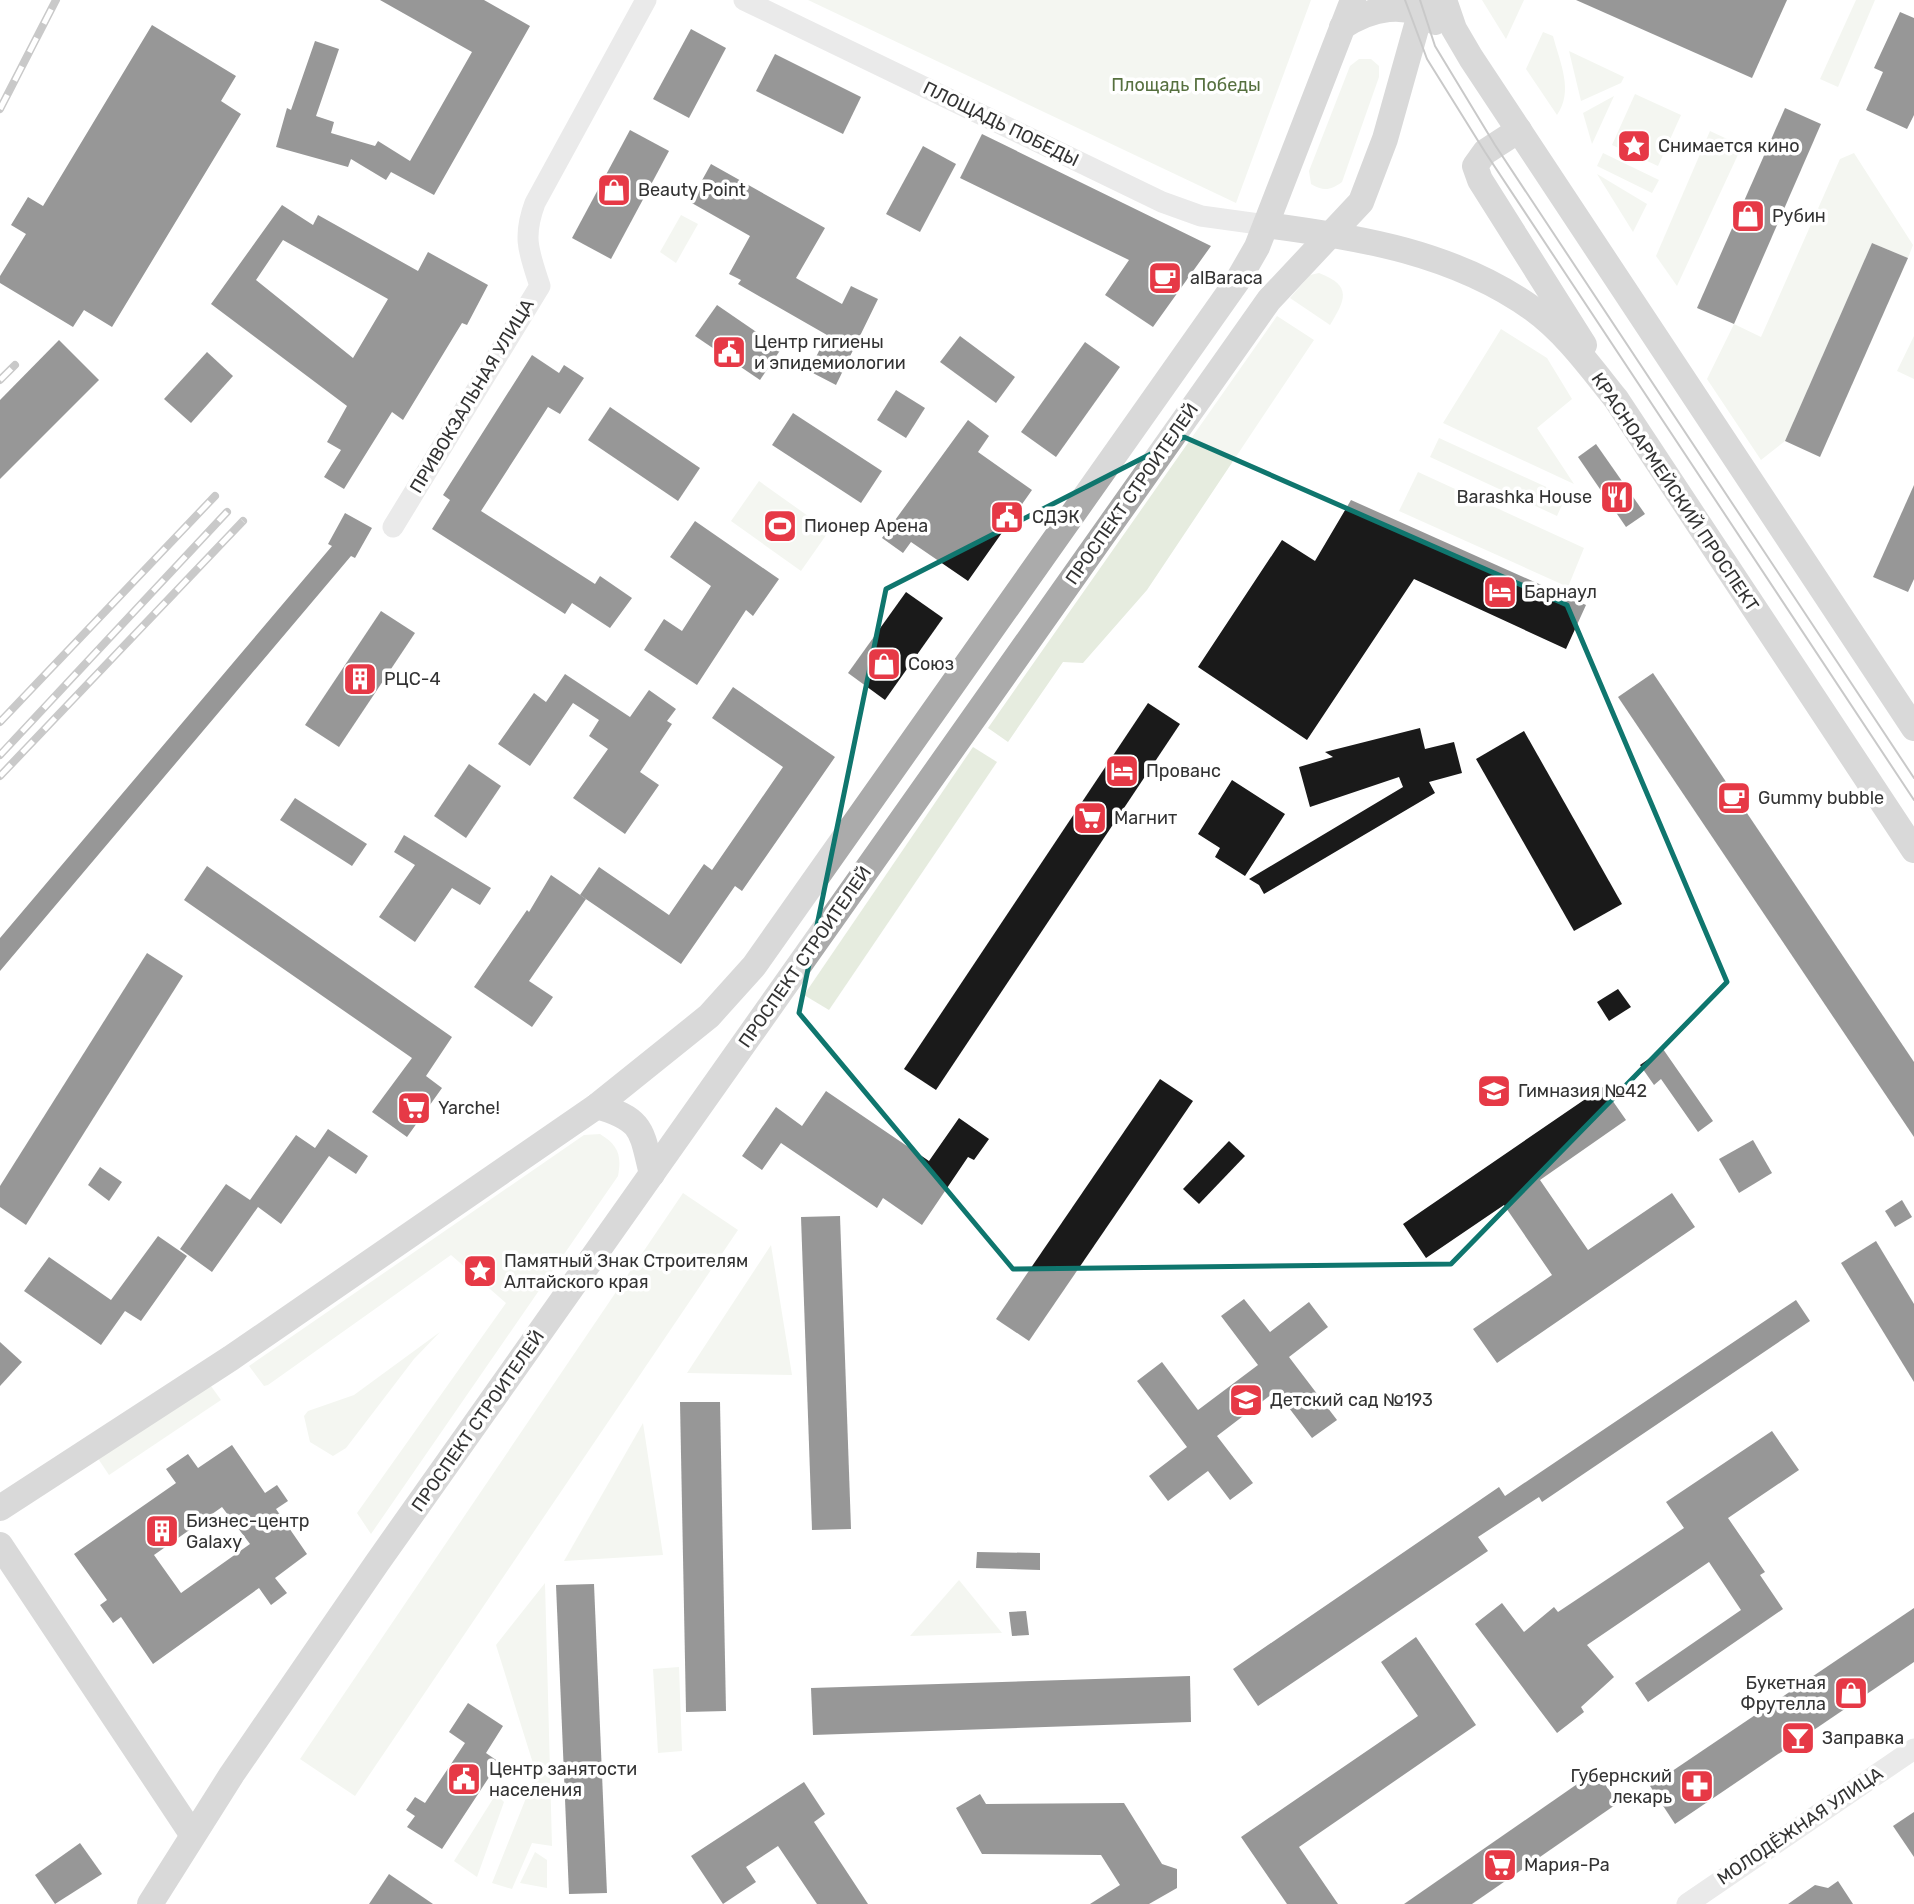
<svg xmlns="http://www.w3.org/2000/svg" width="1914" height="1904" font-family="Rubik,sans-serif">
  <rect width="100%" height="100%" fill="#fff"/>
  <g fill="#e6ecdf">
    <path d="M808,0H1311L1236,203Z"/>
    <path d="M1482,0H1524L1506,39Z"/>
    <path d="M1856,0H1875L1838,87L1820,79Z"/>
    <path d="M1543,32L1553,36C1560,63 1574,91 1557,115L1526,69Z"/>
    <path d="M1569,51L1624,77L1621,83L1581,101Z"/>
    <path d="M1359,59H1371L1379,66V77L1342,182C1330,191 1323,191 1311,184L1309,171L1350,66Z"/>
    <path d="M1635,94L1681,115L1658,166L1612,145Z"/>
    <path d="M1614,96L1592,144L1583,113Z"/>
    <path d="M1710,131L1742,146L1677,286L1656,256Z"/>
    <path d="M1603,153L1659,180L1652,193L1597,166Z"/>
    <path d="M1854,153L1913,245L1908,258L1872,243L1785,441L1761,460L1707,379L1734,324L1761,337L1840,159Z"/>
    <path d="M1597,174L1647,204L1633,232Z"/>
    <path d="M681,215L698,224L676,263L660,252Z"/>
    <path d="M1319,273C1353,286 1345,300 1330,325L1290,298L1310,275Z"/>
    <path d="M1277,316L1314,340L1147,590L1083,663L1063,662L1008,742L988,728Z"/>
    <path d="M1501,329L1547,358L1572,399L1537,428L1574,484L1443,423Z"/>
    <path d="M1914,336V379L1897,371Z"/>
    <path d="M1439,438L1566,496L1557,516L1430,457Z"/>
    <path d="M1418,472L1584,548L1568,587L1399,511Z"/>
    <path d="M759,481L829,531L801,571L731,521Z"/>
    <path d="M973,747L997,762L829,1010L804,995Z"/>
    <path d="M600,1134C618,1145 622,1155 618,1176L371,1534L357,1513L506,1303L451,1255L268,1385L264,1386L249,1366L584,1135Z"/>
    <path d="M683,1193L738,1230L355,1796L300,1759Z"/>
    <path d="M771,1245L792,1375L687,1373Z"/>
    <path d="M440,1332L414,1359L346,1448L333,1456L310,1442L304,1416L308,1411L354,1395Z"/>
    <path d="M208,1382L221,1400L109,1475L97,1457Z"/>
    <path d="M643,1423L663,1555L564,1561Z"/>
    <path d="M959,1580L1002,1633L910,1636Z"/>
    <path d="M545,1583L552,1846L532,1843L512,1889L492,1883L536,1773L496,1645Z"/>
    <path d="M679,1667L682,1751L658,1753L653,1669Z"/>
    <path d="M496,1794L504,1802L477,1877L454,1861Z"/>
    <path d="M535,1852L547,1860V1888L520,1883Z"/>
  </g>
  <g fill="#1a1a1a" fill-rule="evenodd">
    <path d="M380,0H484L530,26L434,195L391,172L386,180L351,159L348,167L276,147L287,108L291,110L315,41L339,49L316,116L334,122L331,133L375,146L378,141L410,161L472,52Z"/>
    <path d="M1576,0H1787L1752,78Z"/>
    <path d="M1900,12L1914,18V115L1907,129L1866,110L1883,72L1874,68Z"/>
    <path d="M152,25L236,76L221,101L241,114L112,327L84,310L73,327L0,283V276L26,234L11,225L28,197L43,206Z"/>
    <path d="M691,29L726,48L689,118L653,99Z"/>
    <path d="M775,54L861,97L843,134L756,91Z"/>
    <path d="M1785,108L1821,124L1734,324L1697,308Z"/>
    <path d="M630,130L669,151L611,259L572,238Z"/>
    <path d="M982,134L1211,246L1153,327L1105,295L1129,260L960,178Z"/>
    <path d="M923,146L956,164L920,232L886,214Z"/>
    <path d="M711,164L825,228L796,278L842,304L851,286L878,299L836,385L809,371L827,335L738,284L741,280L729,274L750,236L690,202Z"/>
    <path d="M282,205L313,225L318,215L418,271L428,252L488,285L467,325L462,323L403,420L392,412L344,489L324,477L341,450L327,442L347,406L211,304ZM283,240L388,299L353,358L256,280Z"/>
    <path d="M1872,243L1908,258L1820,457L1785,441Z"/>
    <path d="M717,305L781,349L760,380L695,336Z"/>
    <path d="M960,336L1015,377L996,403L940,362Z"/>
    <path d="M59,340L99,380L0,479V400Z"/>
    <path d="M1085,342L1120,367L1056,457L1021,432Z"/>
    <path d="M207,352L233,376L191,423L164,399Z"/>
    <path d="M532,355L559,373L564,365L584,378L560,414L548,407L481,511L595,584L600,576L632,598L610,628L572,603L565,614L432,529L450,500L443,495Z"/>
    <path d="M896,390L925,408L906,438L877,420Z"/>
    <path d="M610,407L700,468L678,501L588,440Z"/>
    <path d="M793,413L882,471L861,503L772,445Z"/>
    <path d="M968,420L989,436L978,452L1032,490L968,581L911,542L903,553L882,538Z"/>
    <path d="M1596,444L1645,514L1626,527L1578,457Z"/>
    <path d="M1914,485V579L1908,592L1873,577Z"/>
    <path d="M1351,500L1586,605L1566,649L1414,579L1307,740L1198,667L1282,540L1315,561Z"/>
    <path d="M345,513L372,528L355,558L351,556L0,971V938L332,546L328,544Z"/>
    <path d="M695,521L779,579L753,616L746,610L697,685L644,650L664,619L682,631L711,586L670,557Z"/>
    <path d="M906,592L943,618L885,700L848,673Z"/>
    <path d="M381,611L415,633L339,747L305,725Z"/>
    <path d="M1653,673L1914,1062V1137L1618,697Z"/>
    <path d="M565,674L630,717L649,690L676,709L667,721L672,724L640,772L659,785L625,834L573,798L608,749L589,736L599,720L573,703L530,766L498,744L534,693L546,702Z"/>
    <path d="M733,687L835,757L742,891L735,886L681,964L580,895L599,867L669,915L704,864L712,870L783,767L712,718Z"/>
    <path d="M1148,703L1180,724L936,1090L904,1069Z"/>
    <path d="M1420,728L1425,749L1454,742L1462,773L1429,782L1435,793L1264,894L1259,885L1249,879L1403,787L1399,777L1310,807L1299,767L1333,757L1325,752Z"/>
    <path d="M1524,731L1622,904L1574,931L1476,759Z"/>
    <path d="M469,764L501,786L466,838L434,816Z"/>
    <path d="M1232,780L1285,814L1245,876L1215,857L1220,848L1198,834Z"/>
    <path d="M295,798L367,844L352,866L280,820Z"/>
    <path d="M404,835L491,888L480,905L452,888L415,942L379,917L415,865L394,852Z"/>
    <path d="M207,866L452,1037L426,1076L442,1088L407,1137L372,1112L412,1058L184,900Z"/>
    <path d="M551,875L586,899L529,981L553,997L532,1027L474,987L527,910L529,912Z"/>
    <path d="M147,953L183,976L26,1225L0,1207V1186Z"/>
    <path d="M1618,989L1631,1007L1609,1021L1597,1002Z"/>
    <path d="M1663,1049L1713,1121L1698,1132L1661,1079L1654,1085L1640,1065Z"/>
    <path d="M1160,1079L1193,1101L1029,1341L996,1319Z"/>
    <path d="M1603,1087L1626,1120L1540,1180L1588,1250L1672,1193L1695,1227L1497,1363L1473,1329L1552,1275L1504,1205L1426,1258L1403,1224Z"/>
    <path d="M826,1091L929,1161L959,1118L989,1139L974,1160L968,1157L922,1225L883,1198L877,1208L781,1143L762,1170L742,1156L776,1107L802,1126Z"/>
    <path d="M328,1129L368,1156L356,1174L329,1156L281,1224L258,1207L212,1272L180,1249L226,1184L250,1200L296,1135L315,1148Z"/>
    <path d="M1753,1140L1772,1173L1739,1193L1719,1159Z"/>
    <path d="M1229,1141L1245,1156L1199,1204L1183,1189Z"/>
    <path d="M100,1167L122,1182L109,1201L88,1185Z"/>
    <path d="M1902,1200L1912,1217L1895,1227L1885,1211Z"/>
    <path d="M840,1216L851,1529L812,1530L801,1217Z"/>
    <path d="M158,1236L187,1256L141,1321L125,1311L101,1345L24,1291L49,1257L111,1300Z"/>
    <path d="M1876,1241L1914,1304V1382L1841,1263Z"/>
    <path d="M1244,1299L1270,1332L1309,1302L1328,1327L1289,1357L1337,1420L1312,1438L1276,1391L1217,1436L1253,1483L1230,1500L1208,1471L1168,1501L1149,1476L1187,1447L1137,1381L1162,1362L1198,1410L1258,1365L1221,1316Z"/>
    <path d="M1796,1300L1810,1321L1542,1502L1539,1497L1478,1537L1488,1551L1258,1706L1233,1669L1499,1487L1505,1496Z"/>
    <path d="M0,1342L22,1362L0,1386Z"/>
    <path d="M680,1402H720L726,1711L686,1712Z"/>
    <path d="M1772,1431L1799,1470L1728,1518L1765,1572L1760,1575L1783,1609L1648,1702L1635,1683L1741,1610L1709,1562L1587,1645L1614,1677L1581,1707L1584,1712L1557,1733L1475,1624L1502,1603L1524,1632L1554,1607L1558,1612L1684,1528L1666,1502Z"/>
    <path d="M232,1445L265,1493L277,1485L288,1501L276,1509L307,1554L275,1578L287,1593L271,1605L259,1588L153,1664L121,1617L113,1623L100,1605L107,1600L74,1554L176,1483L166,1469L188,1454L198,1468ZM222,1507L250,1544L181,1593L154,1555Z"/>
    <path d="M977,1552L1040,1553V1570L976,1568Z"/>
    <path d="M594,1584L607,1893L569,1894L556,1585Z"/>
    <path d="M1914,1608V1662L1675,1824L1650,1786Z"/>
    <path d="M1026,1611L1029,1635L1012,1636L1009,1612Z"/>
    <path d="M1416,1637L1476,1725L1299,1847L1338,1904H1287L1241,1837L1418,1716L1381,1662Z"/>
    <path d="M1190,1676L1191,1722L813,1735L811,1688Z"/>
    <path d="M468,1703L503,1726L486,1753L499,1762L442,1849L407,1827L415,1816L406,1810L415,1797L425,1803L465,1743L449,1732Z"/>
    <path d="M1596,1771L1618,1803L1472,1904H1404Z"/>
    <path d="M804,1782L825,1814L814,1822L868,1904H817L778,1846L746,1867L756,1882L723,1904L691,1856Z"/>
    <path d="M980,1794L986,1804L1124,1803L1162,1864L1177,1869V1888L1149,1904H1090L1120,1885L1101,1855L982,1854L956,1808Z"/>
    <path d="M1914,1812V1857L1893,1826Z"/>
    <path d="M80,1843L102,1874L55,1904L35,1875Z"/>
    <path d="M389,1874L433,1904H369Z"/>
    <path d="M1838,1881L1853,1904H1788L1815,1885L1828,1888Z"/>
  </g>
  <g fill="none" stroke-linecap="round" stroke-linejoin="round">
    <g stroke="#d0d0d0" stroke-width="21">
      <path d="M744,0L1162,202L1201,216L1266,225"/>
      <path d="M393,527L540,286C529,252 522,238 535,203L646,0"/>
      <path d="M1687,1904L1914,1749"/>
    </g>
    <g stroke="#ababab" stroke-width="26">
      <path d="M1444,0L1454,29L1471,58L1914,728"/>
      <path d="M1342,27C1371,8 1406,0 1435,22"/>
      <path d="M1519,130L1485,152L1475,166L1480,180L1584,345"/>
      <path d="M1266,225C1359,237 1455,253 1533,309C1566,333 1591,368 1616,399L1914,850"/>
      <path d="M597,1106C644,1120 641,1130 652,1174"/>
      <path d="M0,1508L231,1358L597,1106L709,1016L754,966L1238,280L1257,247L1353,0"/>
      <path d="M0,1545L192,1834"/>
      <path d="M150,1904L232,1774L377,1563L1269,300L1361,202L1385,139L1424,0"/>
    </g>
    <g stroke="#888" stroke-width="2">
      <path d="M1405,0L1427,59L1485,152L1914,800"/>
      <path d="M1420,0L1435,46L1495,145L1914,778"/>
    </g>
    <g stroke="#888" stroke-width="8">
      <g id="rail">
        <path d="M0,109L56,0"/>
        <path d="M0,380L15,365"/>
        <path d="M0,722L215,496"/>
        <path d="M0,755L227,512"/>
        <path d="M0,776L243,521"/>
      </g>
    </g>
    <use href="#rail" stroke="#fff" stroke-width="5" stroke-dasharray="16" stroke-linecap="butt"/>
  </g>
  <path d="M0 0H1914V1904H0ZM1184,437L1567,605L1727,982L1451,1264L1013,1269L799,1013L886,589Z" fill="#fff" fill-opacity=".55" fill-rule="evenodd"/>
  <path fill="none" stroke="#0f766e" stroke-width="5" stroke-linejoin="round" d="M1184,437L1567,605L1727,982L1451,1264L1013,1269L799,1013L886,589Z"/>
  <defs>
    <g id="sight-square" transform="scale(1.75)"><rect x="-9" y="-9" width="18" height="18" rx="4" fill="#e63946" stroke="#fff"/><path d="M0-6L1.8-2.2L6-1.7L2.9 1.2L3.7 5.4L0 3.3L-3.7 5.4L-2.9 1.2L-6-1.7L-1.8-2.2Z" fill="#fff"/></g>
    <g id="shop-square" transform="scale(1.75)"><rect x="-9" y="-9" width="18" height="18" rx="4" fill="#e63946" stroke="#fff"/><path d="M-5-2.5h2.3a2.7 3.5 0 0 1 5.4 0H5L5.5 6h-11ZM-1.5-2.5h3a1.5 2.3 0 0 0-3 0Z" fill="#fff"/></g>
    <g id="cafe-square" transform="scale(1.75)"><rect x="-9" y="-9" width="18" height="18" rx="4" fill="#e63946" stroke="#fff"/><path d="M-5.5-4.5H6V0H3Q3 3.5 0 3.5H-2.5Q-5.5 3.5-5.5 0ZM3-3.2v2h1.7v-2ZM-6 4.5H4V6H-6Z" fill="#fff"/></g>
    <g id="civic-square" transform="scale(1.75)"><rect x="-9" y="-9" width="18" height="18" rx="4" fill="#e63946" stroke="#fff"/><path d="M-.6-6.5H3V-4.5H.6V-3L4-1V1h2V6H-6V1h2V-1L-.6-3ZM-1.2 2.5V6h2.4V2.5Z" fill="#fff"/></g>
    <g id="restaurant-square" transform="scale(1.75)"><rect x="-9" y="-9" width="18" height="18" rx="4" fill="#e63946" stroke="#fff"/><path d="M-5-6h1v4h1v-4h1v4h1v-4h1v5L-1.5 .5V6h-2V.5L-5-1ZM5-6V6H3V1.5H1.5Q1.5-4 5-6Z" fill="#fff"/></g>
    <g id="stadium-square" transform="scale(1.75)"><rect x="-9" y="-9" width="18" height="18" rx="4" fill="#e63946" stroke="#fff"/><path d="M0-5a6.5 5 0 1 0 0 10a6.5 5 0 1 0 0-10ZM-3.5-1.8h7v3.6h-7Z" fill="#fff"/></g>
    <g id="hotel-square" transform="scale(1.75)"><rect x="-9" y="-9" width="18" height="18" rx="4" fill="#e63946" stroke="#fff"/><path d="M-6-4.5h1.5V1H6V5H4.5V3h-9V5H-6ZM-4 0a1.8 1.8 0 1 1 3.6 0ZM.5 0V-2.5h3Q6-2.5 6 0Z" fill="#fff"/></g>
    <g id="building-square" transform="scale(1.75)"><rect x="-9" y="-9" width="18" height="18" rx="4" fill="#e63946" stroke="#fff"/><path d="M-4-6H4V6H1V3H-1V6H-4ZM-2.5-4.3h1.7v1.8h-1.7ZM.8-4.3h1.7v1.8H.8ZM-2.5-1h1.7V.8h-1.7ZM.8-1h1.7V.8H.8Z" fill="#fff"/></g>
    <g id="supermarket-square" transform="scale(1.75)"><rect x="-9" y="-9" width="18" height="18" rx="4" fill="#e63946" stroke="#fff"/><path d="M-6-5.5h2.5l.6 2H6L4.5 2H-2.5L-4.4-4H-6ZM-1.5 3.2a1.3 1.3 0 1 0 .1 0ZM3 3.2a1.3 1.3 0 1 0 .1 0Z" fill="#fff"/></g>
    <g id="school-square" transform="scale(1.75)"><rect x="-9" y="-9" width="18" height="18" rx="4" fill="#e63946" stroke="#fff"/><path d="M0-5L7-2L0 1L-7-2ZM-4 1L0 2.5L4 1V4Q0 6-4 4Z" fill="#fff"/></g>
    <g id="bar-square" transform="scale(1.75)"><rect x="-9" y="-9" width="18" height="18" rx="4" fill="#e63946" stroke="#fff"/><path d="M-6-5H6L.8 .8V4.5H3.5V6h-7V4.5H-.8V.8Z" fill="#fff"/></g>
    <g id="pharmacy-square" transform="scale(1.75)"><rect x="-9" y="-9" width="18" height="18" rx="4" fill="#e63946" stroke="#fff"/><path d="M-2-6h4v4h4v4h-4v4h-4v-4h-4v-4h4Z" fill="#fff"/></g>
  </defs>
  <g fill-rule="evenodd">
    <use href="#sight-square" x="1634" y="146"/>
    <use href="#shop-square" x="614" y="190"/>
    <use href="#shop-square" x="1748" y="216"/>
    <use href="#cafe-square" x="1165" y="278"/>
    <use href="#civic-square" x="729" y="352"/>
    <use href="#restaurant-square" x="1617" y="497"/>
    <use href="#civic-square" x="1007" y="517"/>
    <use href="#stadium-square" x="780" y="526"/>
    <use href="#hotel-square" x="1500" y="592"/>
    <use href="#shop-square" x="884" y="664"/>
    <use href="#building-square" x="360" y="679"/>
    <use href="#hotel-square" x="1122" y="771"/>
    <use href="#cafe-square" x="1734" y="798"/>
    <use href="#supermarket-square" x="1090" y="818"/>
    <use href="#school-square" x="1494" y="1091"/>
    <use href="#supermarket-square" x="414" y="1108"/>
    <use href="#sight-square" x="480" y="1271"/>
    <use href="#school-square" x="1246" y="1400"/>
    <use href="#building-square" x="162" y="1531"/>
    <use href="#shop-square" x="1851" y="1693"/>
    <use href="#bar-square" x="1798" y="1738"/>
    <use href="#civic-square" x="464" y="1779"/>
    <use href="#pharmacy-square" x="1697" y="1786"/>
    <use href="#supermarket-square" x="1500" y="1865"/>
  </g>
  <g text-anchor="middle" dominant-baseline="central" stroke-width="7" stroke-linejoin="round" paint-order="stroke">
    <g font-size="18" fill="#56703f" stroke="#fff">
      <text x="1186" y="85">Площадь Победы</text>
    </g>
    <g font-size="18" fill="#333" stroke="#fff">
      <text transform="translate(1001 124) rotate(26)">ПЛОЩАДЬ ПОБЕДЫ</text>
      <text transform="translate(472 396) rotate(-59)">ПРИВОКЗАЛЬНАЯ УЛИЦА</text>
      <text transform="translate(1675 492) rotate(56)">КРАСНОАРМЕЙСКИЙ ПРОСПЕКТ</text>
      <text transform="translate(1132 494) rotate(-55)">ПРОСПЕКТ СТРОИТЕЛЕЙ</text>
      <text transform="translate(805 957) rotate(-55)">ПРОСПЕКТ СТРОИТЕЛЕЙ</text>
      <text transform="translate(478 1421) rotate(-55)">ПРОСПЕКТ СТРОИТЕЛЕЙ</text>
      <text transform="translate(1800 1826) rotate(-34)">МОЛОДЁЖНАЯ УЛИЦА</text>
    </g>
    <g font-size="18" fill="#333" stroke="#fff" text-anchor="start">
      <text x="1658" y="146">Снимается кино</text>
      <text x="638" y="190">Beauty Point</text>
      <text x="1772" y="216">Рубин</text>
      <text x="1190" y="278">alBaraca</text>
      <text x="754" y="342">Центр гигиены<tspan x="754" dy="21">и эпидемиологии</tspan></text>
      <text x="1592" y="497" text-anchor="end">Barashka House</text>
      <text x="1032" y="517">СДЭК</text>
      <text x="804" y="526">Пионер Арена</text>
      <text x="1524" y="592">Барнаул</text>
      <text x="908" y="664">Союз</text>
      <text x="384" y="679">РЦС-4</text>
      <text x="1146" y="771">Прованс</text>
      <text x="1758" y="798">Gummy bubble</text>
      <text x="1114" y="818">Магнит</text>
      <text x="1518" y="1091">Гимназия №42</text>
      <text x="438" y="1108">Yarche!</text>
      <text x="504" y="1261">Памятный Знак Строителям<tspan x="504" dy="21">Алтайского края</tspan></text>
      <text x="1270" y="1400">Детский сад №193</text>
      <text x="186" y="1521">Бизнес-центр<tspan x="186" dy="21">Galaxy</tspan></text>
      <text x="1826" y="1683" text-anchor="end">Букетная<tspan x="1826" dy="21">Фрутелла</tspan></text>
      <text x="1822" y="1738">Заправка</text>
      <text x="489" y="1769">Центр занятости<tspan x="489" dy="21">населения</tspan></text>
      <text x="1672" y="1776" text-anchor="end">Губернский<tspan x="1672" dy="21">лекарь</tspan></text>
      <text x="1524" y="1865">Мария-Ра</text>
    </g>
  </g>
</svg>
